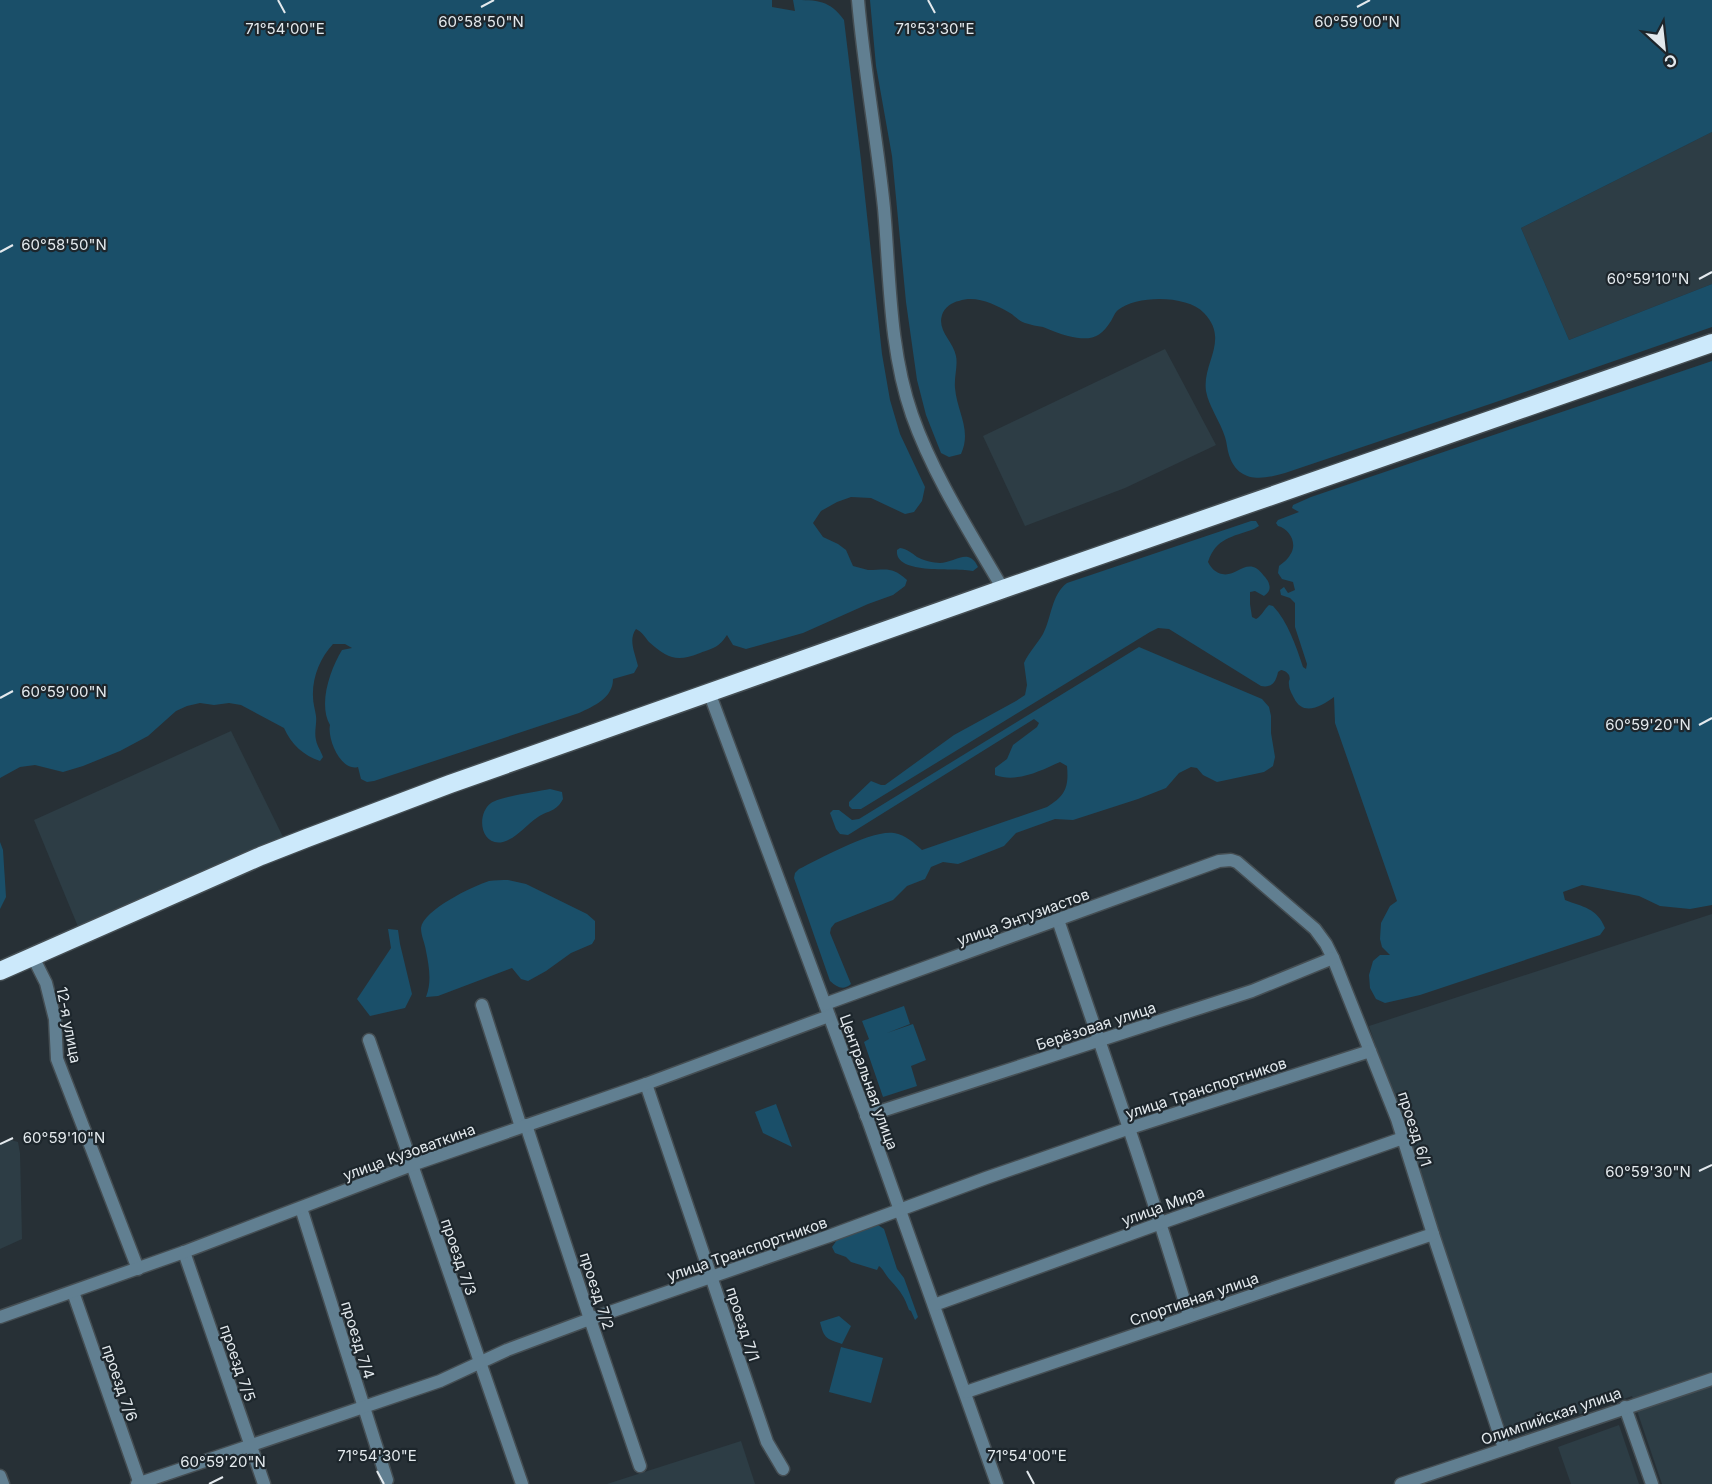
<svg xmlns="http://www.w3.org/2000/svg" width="1712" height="1484" font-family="Inter,sans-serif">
  <rect width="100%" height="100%" fill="#273036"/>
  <g fill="#2d3d45">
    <path d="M1712,132V284L1569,340L1521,228Z"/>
    <path d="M1165,349L1216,445L1125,488L1025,526L983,436Z"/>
    <path d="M231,731L283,837L79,929L34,820Z"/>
    <path d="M1712,914V1484H1662L1632,1396L1509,1439L1369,1026Z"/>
    <path d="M11,1140L18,1142L20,1153L22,1239L0,1249V1143Z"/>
    <path d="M1619,1425L1639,1484H1571L1558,1447Z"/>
    <path d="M741,1441L755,1484H607Z"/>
  </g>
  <g fill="#1a4f69">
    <path d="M0,0H772V7L795,11L793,0C817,0 830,0 844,20L861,160L882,354L890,400L900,434L925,487L922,501L914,512L905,514L871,498L851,497L837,502L821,511L813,523L823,537L838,544L846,550L853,566C858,567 863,569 868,570C886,570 892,566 907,580L905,586L893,595L868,604L803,633L746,649L733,645L727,635C719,647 714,648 700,653C677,662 668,659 649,642C645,637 642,632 636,629C628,640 635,653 638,666L634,673L613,679C613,698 594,706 579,713L374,781L367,782L361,779L358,767C341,772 327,739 330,725C318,704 330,670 342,650L352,648L345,644H333C320,658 312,678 313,697C313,703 315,709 316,716C317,724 314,732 316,740C317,746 321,751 323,757L320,761C304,756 291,744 284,728L241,705L229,703L214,705L200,703L187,706L176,711L148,736L120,751L83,766L63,772L35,765L20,767L0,778Z"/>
    <path d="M870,0H1712V132L1521,228L1569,340L1712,284V327L1493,403L1285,473C1262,480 1238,483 1229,455C1227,449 1227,443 1225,437C1220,421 1209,407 1206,391C1202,363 1230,340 1204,313C1187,295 1137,295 1118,310C1115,312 1113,318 1111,321C1100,339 1089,341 1068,336C1060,334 1051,330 1043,327C1037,326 1031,325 1025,323C1019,321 1015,316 1010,313C994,304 976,295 959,301C952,302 944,308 942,315C937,331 953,341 956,356C958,366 954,377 955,388C957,412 972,430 961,454L949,457L941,453L926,415L917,380L906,302L892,156L876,66Z"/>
    <path d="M1712,361V905L1690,909L1660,906L1639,896L1582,885L1563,892L1565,900C1583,907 1597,908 1605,928L1600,935L1420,995L1385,1003L1376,999L1370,988L1369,975L1373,961L1380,955H1390L1382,947L1380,939L1381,923L1390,906L1397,901L1335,723L1334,697C1322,706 1303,717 1294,698C1292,694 1289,689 1289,685C1288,678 1291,682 1289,675C1286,671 1285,671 1281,670L1278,672C1276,682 1272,688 1261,686L1169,629L1158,628L1150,632L861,809H852L849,806V802L871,781L881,785H885L954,735L1016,701L1025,695L1027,685L1024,663C1029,652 1037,644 1043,634C1052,617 1051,595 1067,583L1251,521H1256L1259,526L1254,529C1232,537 1216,538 1208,562C1211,568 1216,573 1222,574C1237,578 1248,554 1264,576C1266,578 1269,582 1269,584C1271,590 1268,593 1264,596L1255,591L1250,592V604L1252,617L1256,619C1262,616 1264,609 1269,605L1273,606C1288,622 1296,646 1303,667L1306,669L1307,664L1295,627V603L1290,598L1281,595L1280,590L1284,587L1288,593L1295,590L1293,582L1282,579L1278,573L1279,566C1283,563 1288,559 1290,555C1298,544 1290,529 1278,526L1276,523L1278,520L1299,512L1292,508L1293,505L1311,497Z"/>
    <path d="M900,548C907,549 912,553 917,557C922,560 934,563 940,563C949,563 961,555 968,557C974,559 976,563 978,567L973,571C957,567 894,576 897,550Z"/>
    <path d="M1139,647L1262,699L1269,707L1271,716V733L1275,757L1273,766L1264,772L1217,782L1203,775L1197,768L1191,767L1179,773L1166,788L1138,799L1073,820L1055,819L1016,833L1004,846L994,850L958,864L943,862L931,867L925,879L907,886L893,900L835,923L831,928L830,933L851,984C843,991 837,987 830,981L794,878L795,873L799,869C819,859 873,829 894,833C906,835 914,843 922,850L1047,807C1065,796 1069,788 1067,766L1060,762C1040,771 1017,783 995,775V768L1007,759L1013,745L1037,727L1039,723L1034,719L848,835L840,834L836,829L830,813L833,810H839L852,820L859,819Z"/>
    <path d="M550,789L562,792L563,799C556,812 549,810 538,817C526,825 517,838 503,842C480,847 476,814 491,803C502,796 536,792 550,789Z"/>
    <path d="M0,842L3,850L6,897L0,909Z"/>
    <path d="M508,880L526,884L587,914L595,921V939L592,944L571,953L546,971L528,981L521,979L512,968L438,996L426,997C432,982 429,966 426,951C425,943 421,936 421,928C423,910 473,886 489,881C495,880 502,880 508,880Z"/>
    <path d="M388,929L398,930L400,944L412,994L405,1008L370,1016L357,999L391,948Z"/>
    <path d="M904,1006L910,1024L887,1033L913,1024L926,1060L911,1066L917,1086L883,1097L864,1042L869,1039L862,1021Z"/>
    <path d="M776,1104L792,1147L763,1133L755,1112Z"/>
    <path d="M878,1225L884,1229L897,1269L904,1278L918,1317L915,1320L911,1311L909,1310C904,1296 901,1292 891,1281C886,1276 884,1270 879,1266L877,1270L851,1262L846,1257L835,1253L832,1247L837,1240Z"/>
    <path d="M839,1316L851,1326L842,1344C827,1339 824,1339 820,1322Z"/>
    <path d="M841,1347L883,1358L871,1403L829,1392Z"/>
  </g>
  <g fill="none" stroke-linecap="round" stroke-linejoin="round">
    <g stroke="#454e53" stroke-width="15">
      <g id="minor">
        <path d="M858,0C864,70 877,139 884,208C890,277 889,349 912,415C933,475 971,534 1003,589"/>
        <path d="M709,692L869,1123L997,1484"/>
        <path d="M1058,920C1103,1052 1149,1183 1189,1316"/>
        <path d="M33,957L46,983L55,1019L57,1059L138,1269"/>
        <path d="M825,1004L1219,861L1231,860L1237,862L1315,929L1326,944L1333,958L1397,1119L1433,1234L1504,1448"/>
        <path d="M482,1005L521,1127"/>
        <path d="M369,1040L522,1484"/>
        <path d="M646,1084L767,1442L783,1469"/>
        <path d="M866,1116L1252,991L1333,958"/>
        <path d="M526,1125L590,1319L640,1466"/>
        <path d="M301,1208L387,1480"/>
        <path d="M184,1252L264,1484"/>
        <path d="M73,1292L140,1484"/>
        <path d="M934,1305L1161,1223L1403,1138"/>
        <path d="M0,1317L184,1252L412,1165L646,1084L829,1016"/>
        <path d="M966,1392L1433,1234"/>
        <path d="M1625,1407L1652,1484"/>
        <path d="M0,1476L3,1484"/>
        <path d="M137,1484L440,1381L507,1350L590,1319L829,1236L986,1178L1130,1128L1370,1051"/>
        <path d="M1401,1484L1712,1379"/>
      </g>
    </g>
    <g stroke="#454e53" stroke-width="21">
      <path id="highway" d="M0,971L261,856L307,838L450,784L1003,589L1712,343"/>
    </g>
    <use href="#minor" stroke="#617f91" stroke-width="12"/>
    <use href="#highway" stroke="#cce9fb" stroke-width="18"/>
  </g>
  <path fill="none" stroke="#e3e9ed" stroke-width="2" d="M278,0L285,13M928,0L935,13M481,7L494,0M1357,7L1370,0M0,252L13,245M1699,279L1712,272M0,698L13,691M1699,725L1712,718M0,1144L13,1138M1699,1171L1712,1165M377,1471L384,1484M1027,1471L1034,1484M209,1484L223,1477"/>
  <g text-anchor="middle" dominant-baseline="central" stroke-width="4.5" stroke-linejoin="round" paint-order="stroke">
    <g font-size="15" fill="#e3e9ed" stroke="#1d262c">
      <text transform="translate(1023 917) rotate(-20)">улица Энтузиастов</text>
      <text transform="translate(69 1025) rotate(79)">12-я улица</text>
      <text transform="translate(1096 1026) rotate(-18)">Берёзовая улица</text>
      <text transform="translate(869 1082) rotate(70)">Центральная улица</text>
      <text transform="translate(1206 1088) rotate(-18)">улица Транспортников</text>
      <text transform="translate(1415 1129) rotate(72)">проезд 6/1</text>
      <text transform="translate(409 1152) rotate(-20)">улица Кузоваткина</text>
      <text transform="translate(1163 1206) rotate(-20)">улица Мира</text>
      <text transform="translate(747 1249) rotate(-19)">улица Транспортников</text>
      <text transform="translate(459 1257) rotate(71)">проезд 7/3</text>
      <text transform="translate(597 1291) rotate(72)">проезд 7/2</text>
      <text transform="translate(1194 1299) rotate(-19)">Спортивная улица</text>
      <text transform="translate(743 1324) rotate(72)">проезд 7/1</text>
      <text transform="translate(358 1340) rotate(73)">проезд 7/4</text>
      <text transform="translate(238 1363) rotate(71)">проезд 7/5</text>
      <text transform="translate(120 1383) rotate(71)">проезд 7/6</text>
      <text transform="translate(1551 1416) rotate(-19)">Олимпийская улица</text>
    </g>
  </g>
  <g font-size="15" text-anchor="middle" fill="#e3e9ed" stroke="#1d262c" stroke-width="4.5" stroke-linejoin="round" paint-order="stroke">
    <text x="481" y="27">60°58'50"N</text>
    <text x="1357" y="27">60°59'00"N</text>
    <text x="285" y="34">71°54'00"E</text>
    <text x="935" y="34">71°53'30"E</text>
    <text x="64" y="250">60°58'50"N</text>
    <text x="1648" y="284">60°59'10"N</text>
    <text x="64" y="697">60°59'00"N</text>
    <text x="1648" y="730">60°59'20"N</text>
    <text x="64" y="1143">60°59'10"N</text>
    <text x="1648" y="1177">60°59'30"N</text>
    <text x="377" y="1461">71°54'30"E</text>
    <text x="1027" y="1461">71°54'00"E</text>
    <text x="223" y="1467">60°59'20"N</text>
  </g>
  <g transform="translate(1664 48) rotate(153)" stroke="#1d262c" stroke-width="4.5" paint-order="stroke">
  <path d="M0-4.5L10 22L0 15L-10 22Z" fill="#e3e9ed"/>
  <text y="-9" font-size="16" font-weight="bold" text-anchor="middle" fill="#e3e9ed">С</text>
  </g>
</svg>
